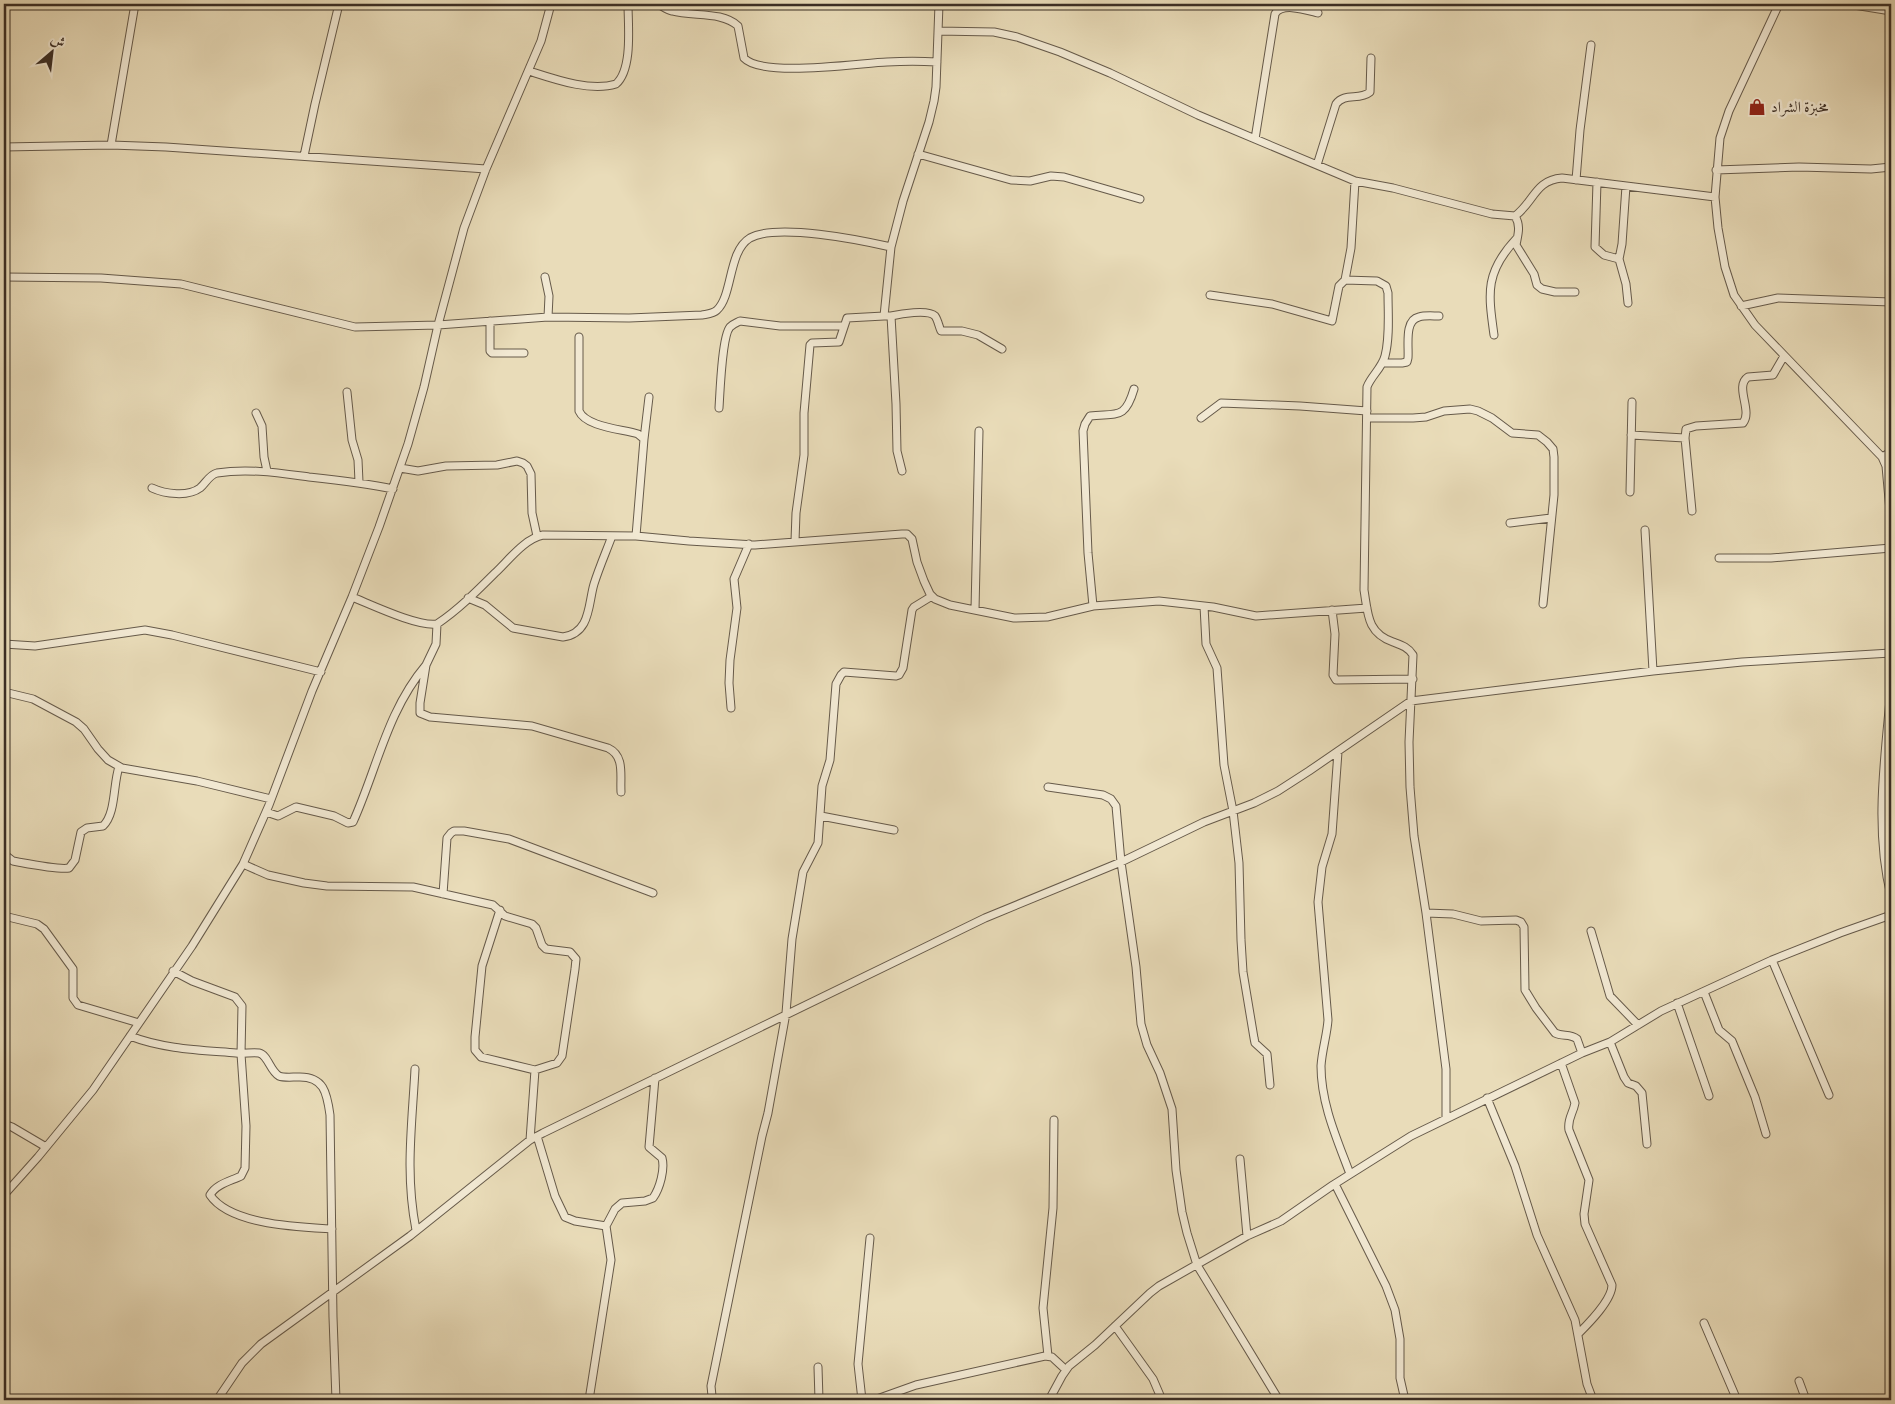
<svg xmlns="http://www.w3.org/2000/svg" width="1895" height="1404" font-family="'Sorts Mill Goudy',Amiri,serif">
  <rect width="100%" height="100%" fill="#e9dcb9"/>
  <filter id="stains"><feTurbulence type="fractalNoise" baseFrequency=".004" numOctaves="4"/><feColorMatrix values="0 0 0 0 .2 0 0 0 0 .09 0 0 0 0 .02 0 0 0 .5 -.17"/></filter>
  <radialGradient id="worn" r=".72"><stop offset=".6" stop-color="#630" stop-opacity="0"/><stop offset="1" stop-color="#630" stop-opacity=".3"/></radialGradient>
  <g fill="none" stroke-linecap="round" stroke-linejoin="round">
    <g stroke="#665a4a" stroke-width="9">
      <path id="street" d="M658,4C662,6 667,10 672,11C693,17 722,11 738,26L744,58C762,78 860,63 887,62C904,61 921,61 937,62
        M1779,4L1729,111L1720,138L1715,197L1718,228L1725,267L1734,295L1755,325L1882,457L1886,466L1891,522
        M1848,4L1891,11
        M938,31L994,32L1017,37L1060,52L1110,73L1198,115L1355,181L1393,188L1492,214L1515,216C1534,202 1535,180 1562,178L1715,197
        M529,71C554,79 590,92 616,84C633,69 628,25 628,4
        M1255,139L1275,14C1282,2 1306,10 1318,13
        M111,145L135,4
        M4,147L111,145L166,147L486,169
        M918,154L1011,180L1030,181L1051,176L1064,177L1140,199
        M304,156L315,104L339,4
        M1317,165L1336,104C1345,92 1359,101 1370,92L1371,58
        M1716,170L1799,167L1871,169L1891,167
        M1576,180L1580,130L1591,45
        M1355,181L1351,248L1345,280L1377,281L1386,286L1388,293C1388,313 1390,337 1385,356C1382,368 1371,376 1367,387L1364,590C1368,614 1367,633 1393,642C1401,645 1408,647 1413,655L1409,742L1410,787L1414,836L1426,913L1446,1069V1117
        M1597,182L1595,247L1604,255L1619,259L1626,284L1628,303
        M1515,216C1521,226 1518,234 1516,245L1534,274L1537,285L1542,289L1555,292H1575
        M1619,259L1622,244L1626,186
        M4,277L101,278L181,284L355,327L438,325L464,228L486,169L541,41L551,4
        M545,277L549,296L548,317
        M1210,295L1272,304L1332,321L1339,286L1345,280
        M1741,306L1778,298L1891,302
        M884,316H891L896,404L897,451L902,471
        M891,316C900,314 928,309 935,316C938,320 939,327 941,331H962L978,335L1002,349
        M490,321V351L492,353H524
        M1494,335C1488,292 1485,272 1517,238
        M579,337V411C586,427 622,429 638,434L644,439L636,536
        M1382,363H1402L1407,362L1408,358C1409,346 1404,320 1419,317C1425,315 1433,316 1439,316
        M347,392L352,440L358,460L359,482
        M719,408C720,393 722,336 730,327C733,324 736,323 740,321L780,326H844
        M256,413L262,426L264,457L267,471
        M1201,418L1221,403L1300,406L1367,411
        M1367,418H1413L1426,417L1444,411L1470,409L1478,411L1492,418L1512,433L1538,435L1547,442L1553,449L1554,457V495L1543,604
        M1631,435L1685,438
        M644,439L649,397
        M1882,457L1891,452
        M400,468L418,471L446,466L497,465L517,461L523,463L527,466L531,474L532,513L537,536
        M152,488C165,494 188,497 200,488C206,483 209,475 217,473C248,468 279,473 309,477C337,480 365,483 393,489
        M1630,492L1632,402
        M1692,511L1685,438L1686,429L1696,426L1743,423C1753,411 1734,386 1748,377L1773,375L1784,356
        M1510,523L1551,518
        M1645,530L1653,671
        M795,541L796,513L804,455V413L810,345L812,343L839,342L847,318L884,316L891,247
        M1719,558H1771L1891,548
        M352,597C372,605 418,627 437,624C458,610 477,591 495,573C509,560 524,539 543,535L636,536L689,541L755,545L902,534H907L912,539L917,562L924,581L930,594L935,599L950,605L1014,618L1047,617L1093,606L1159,601L1213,607L1256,616L1367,608
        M468,598L485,605L513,628L563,637C591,633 588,604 594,584C599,568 606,552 612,536
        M1093,606L1088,553L1083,431L1085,424L1090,416C1117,413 1125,420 1134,389
        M1204,606L1206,644L1217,668L1224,765L1233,811L1239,863L1241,940L1243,972L1254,1038L1255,1043L1267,1054L1270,1085
        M975,610L979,431
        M1332,610L1335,634L1333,675L1336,680L1413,679
        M437,624L436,644L426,665L420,703V713L430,717L532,726L608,748C625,756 620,775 621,792
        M4,644L35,646L145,630L172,635L321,672
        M1891,689C1885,758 1874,828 1891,896
        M4,692L33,699L76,722L84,729L98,749L108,760L122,768L197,781L271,799
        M731,708L729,683L730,660L737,608L734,579L749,544
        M1338,752L1332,834L1322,867L1318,902L1328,1020C1327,1035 1322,1050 1321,1066C1321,1104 1337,1139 1350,1174
        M1048,787L1103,795L1111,799L1116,806L1121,862L1136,967L1141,1024L1147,1045L1160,1073L1172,1109L1176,1170L1182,1212L1187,1233L1197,1265L1279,1400
        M266,812L278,816L296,807L334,816L348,823L353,822C377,769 387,711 426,665
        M821,816L894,830
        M4,854L13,861L18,862C29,864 60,870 69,868L75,860L81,832L87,828L103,826C116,814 113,784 119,767
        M243,864L268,875L304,883L327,886L413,887L493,905L505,916L532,924L536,928L542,945L546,949L570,952L576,959L575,969L562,1056L557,1063L535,1070L530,1140
        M443,894L447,838L451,833L454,831H464L509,839L653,893
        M500,910L482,966L475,1037V1050L481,1057L535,1070
        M1426,913L1453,914L1481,921L1516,920L1521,922L1524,927L1525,990L1536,1008L1555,1033C1563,1037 1570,1033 1577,1039L1582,1053
        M4,916L37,924L44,929L73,969V998L78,1005L139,1023
        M1591,931L1610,996L1638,1025
        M1772,960L1829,1095
        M173,971L192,981L235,997L242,1006L241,1054L246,1126L245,1168L241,1176C231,1181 216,1184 210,1195C230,1225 299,1227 332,1229
        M1704,992L1719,1030L1732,1041L1755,1097L1766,1134
        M1677,1003L1709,1096
        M130,1036C163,1049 200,1050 236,1053C243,1054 252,1052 259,1053C268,1055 270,1071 279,1076C284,1078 292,1077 298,1077C324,1076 327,1093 330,1115L333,1317L336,1400
        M1610,1042L1624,1077L1628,1083L1636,1086L1642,1093L1647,1144
        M1561,1063L1575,1103C1573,1114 1567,1119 1569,1130L1589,1180L1584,1214L1585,1224L1612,1285C1612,1300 1589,1323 1579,1333
        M415,1069C412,1126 405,1173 416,1230
        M1487,1098L1515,1166L1537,1235L1575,1320L1587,1384L1593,1400
        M4,1124L12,1127L46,1147
        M537,1136L555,1196L565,1217L575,1221L606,1226
        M1240,1159L1247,1236
        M1335,1184L1386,1286L1395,1310L1400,1339V1378L1405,1400
        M4,1195L38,1157L93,1090L192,946L243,864L269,805L312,691L352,597L379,527L408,444L424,387L438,325L548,317L629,318L702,315C707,314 713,314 717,310C733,295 728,251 750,238C777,223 860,240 891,247L903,201L929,122L934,101L936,87L939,4
        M1704,1323L1737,1400
        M1115,1326L1153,1379L1162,1400
        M1048,1356L1043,1308L1053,1208L1054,1120
        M818,1367L819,1400
        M1799,1381L1806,1400
        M217,1400L242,1363L261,1344L410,1236L530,1140L543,1133L985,918L1121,862L1204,822L1254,803L1278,791L1309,771L1411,701L1653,671L1742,662L1891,653
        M589,1400L611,1260L606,1226L615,1209L622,1203L645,1201L653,1198C660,1188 665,1169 662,1158L649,1147L655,1078
        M717,1400L712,1396L711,1386L762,1136L768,1113L786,1013L792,939L803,872L818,843L822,786L830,760L836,684L841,675L844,672L896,676L899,675L903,668L912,610L914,607L932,596
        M862,1400L858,1364L870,1238
        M874,1400L916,1385L1045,1356L1052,1357L1066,1370
        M1049,1400L1062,1376L1069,1366L1095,1345L1150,1293L1159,1286L1247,1236L1281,1221L1333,1185L1411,1136L1582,1053L1610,1042L1661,1011L1772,960L1840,933L1891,915"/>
    </g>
    <use href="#street" stroke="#f1e8d2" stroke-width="7"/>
  </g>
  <defs>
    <g id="shop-bare" transform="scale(1.35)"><path d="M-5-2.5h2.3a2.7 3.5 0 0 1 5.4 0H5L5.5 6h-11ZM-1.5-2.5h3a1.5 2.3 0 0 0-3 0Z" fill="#8f2418" stroke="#f1e8d2" stroke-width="2.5" paint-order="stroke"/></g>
  </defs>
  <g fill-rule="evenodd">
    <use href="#shop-bare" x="1757" y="107"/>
  </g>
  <g text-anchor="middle" stroke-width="5" stroke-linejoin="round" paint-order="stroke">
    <g font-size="15" fill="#3b2e25" stroke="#f1e8d2" text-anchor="start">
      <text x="1771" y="112">مخبزة الشراد</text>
    </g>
  </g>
  <rect width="1895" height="1404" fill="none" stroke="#e9dcb9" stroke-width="20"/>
  <rect x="5" y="5" width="1885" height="1394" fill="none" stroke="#3b2e25" stroke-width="2.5"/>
  <rect x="10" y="10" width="1875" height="1384" fill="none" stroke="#3b2e25"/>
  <g transform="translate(52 52) rotate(28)" stroke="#f1e8d2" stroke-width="4" paint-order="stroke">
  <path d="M0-4L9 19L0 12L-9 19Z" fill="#3b2e25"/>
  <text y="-8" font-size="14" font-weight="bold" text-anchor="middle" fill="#3b2e25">ش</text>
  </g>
  <rect width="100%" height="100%" filter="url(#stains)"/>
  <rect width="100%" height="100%" fill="url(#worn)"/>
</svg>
